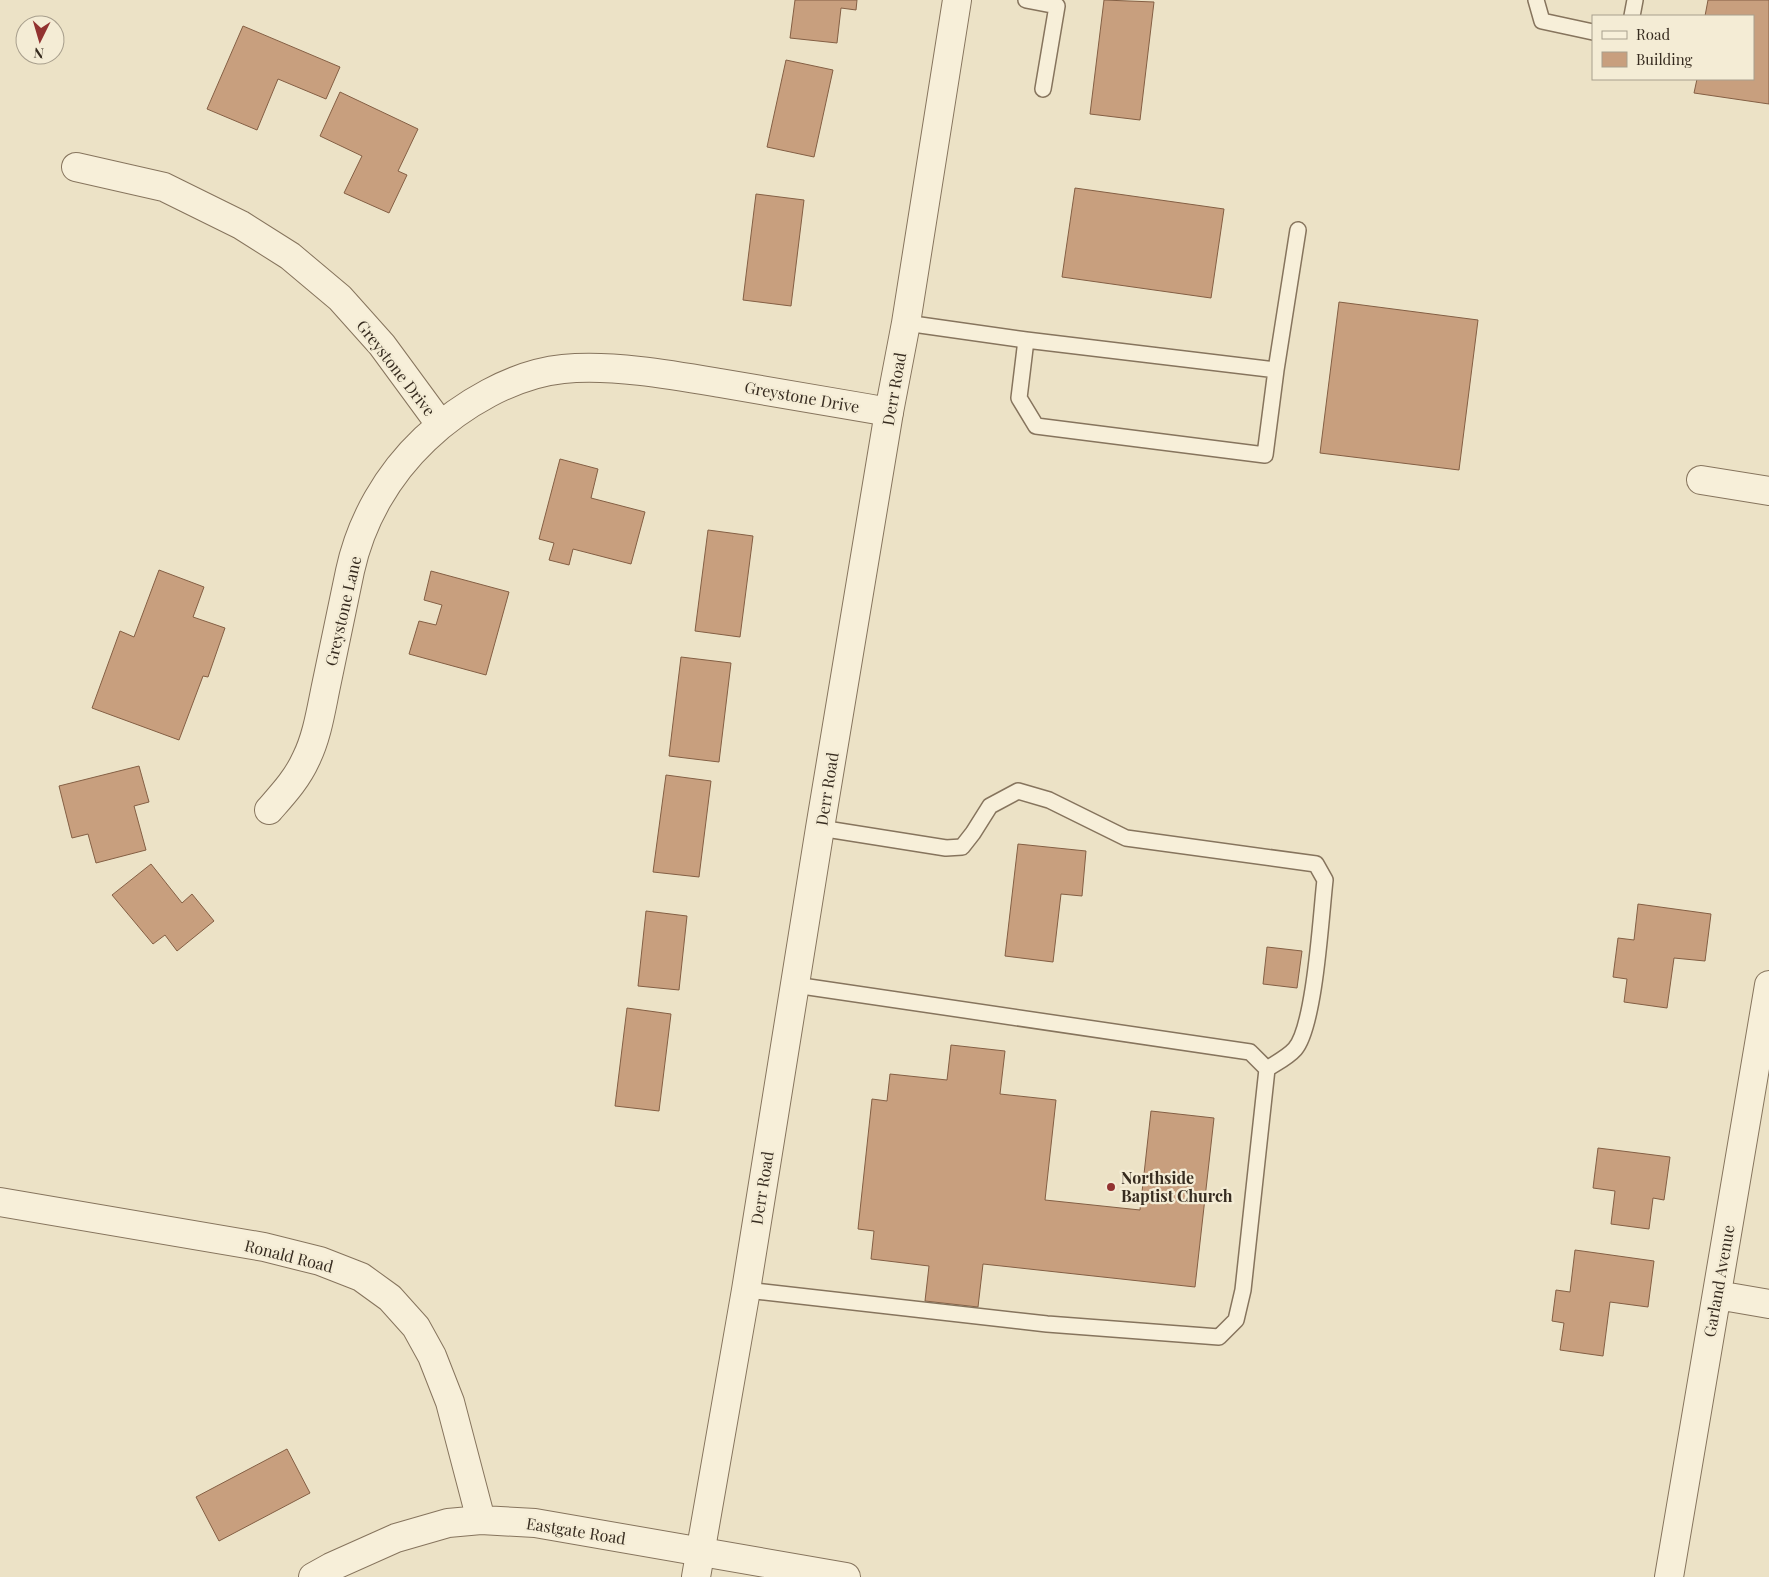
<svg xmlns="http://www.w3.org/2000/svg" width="1769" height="1577" font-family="'Playfair Display',serif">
  <rect width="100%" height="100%" fill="#ece2c6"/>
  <path fill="#c89f7e" stroke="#845f44" d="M795,0H857L856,10L841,8L837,43L790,38Z
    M1104,0L1154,2L1140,120L1090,114Z
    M1708,0H1769V104L1694,93L1697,79H1753V16H1705Z
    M243,26L340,67L326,99L278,79L257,130L207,109Z
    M786,60L833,70L814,157L767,147Z
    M340,92L418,129L398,171L407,175L389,213L344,193L362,156L320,136Z
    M1075,188L1224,209L1211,298L1062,277Z
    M756,194L804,200L791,306L743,300Z
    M1339,302L1478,320L1459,470L1320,453Z
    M560,459L598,469L591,498L645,512L631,564L573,549L569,565L549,560L554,543L539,539Z
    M708,530L753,536L740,637L695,631Z
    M159,570L204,587L193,617L225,628L208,677L203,676L179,740L92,708L120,631L134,637Z
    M431,571L509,592L486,675L409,654L419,621L436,625L442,605L424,600Z
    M681,657L731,663L719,762L669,756Z
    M139,766L149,802L134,806L146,850L96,863L88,834L72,838L59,786Z
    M666,775L711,781L699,877L653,872Z
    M1018,844L1086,851L1082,896L1061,894L1053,962L1005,956Z
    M151,864L182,903L192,894L214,921L177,951L165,935L153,944L112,895Z
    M1638,904L1711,914L1705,961L1674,958L1667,1008L1624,1002L1627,979L1613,977L1618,938L1634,940Z
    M646,911L687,916L679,990L638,986Z
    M1267,947L1302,951L1297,988L1263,984Z
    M627,1008L671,1014L659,1111L615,1106Z
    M951,1045L1005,1051L1000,1094L1056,1100L1045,1200L1140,1210L1151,1111L1214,1118L1195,1287L983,1264L978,1307L925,1301L929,1266L871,1259L874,1231L858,1229L872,1099L887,1101L890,1074L947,1080Z
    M1598,1148L1670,1157L1664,1200L1653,1198L1649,1229L1611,1224L1615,1191L1593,1188Z
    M1575,1250L1654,1261L1648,1307L1610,1302L1603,1356L1560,1350L1564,1323L1552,1321L1556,1290L1570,1292Z
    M287,1449L310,1493L219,1541L196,1497Z"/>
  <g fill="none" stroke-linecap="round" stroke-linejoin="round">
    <g stroke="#86745d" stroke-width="18">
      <path id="service" d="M1026,0L1057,6L1043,89
        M1536,0L1542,21L1593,32
        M1632,16L1635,0
        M906,323L1026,340L1276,370L1298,230
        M1026,340L1019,398L1036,426L1265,455L1276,370
        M795,985L1250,1052L1267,1069
        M746,1290L1047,1324L1219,1337L1236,1320L1243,1290L1267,1069C1276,1063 1288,1057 1295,1049C1315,1026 1321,914 1325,880L1316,864L1126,838L1049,800L1018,791L990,806L973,833L962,847L946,848L820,828"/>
    </g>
    <g stroke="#86745d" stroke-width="30">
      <path id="minor" d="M76,167L164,187L241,225L290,256L340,298L382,345L440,424
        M1701,480L1769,491
        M269,810C283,794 297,779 306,759C317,737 321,710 326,686C334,647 342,609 350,571C361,520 388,474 425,439C461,405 513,374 563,369C611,364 673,375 720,383C777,393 833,402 889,412
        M0,1202L264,1247L320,1261L361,1277L390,1298L416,1327L432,1356L450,1402L481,1520
        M1717,1295L1769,1304
        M313,1577L331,1567L396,1538L448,1523L481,1520L535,1523L846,1577
        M1669,1577L1769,985"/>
    </g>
    <g stroke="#86745d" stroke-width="30">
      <path id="tertiary" d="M696,1577L746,1290L820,828L889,412L906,323L957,0"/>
    </g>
    <use href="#service" stroke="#f7efd9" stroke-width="15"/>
    <use href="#minor" stroke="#f7efd9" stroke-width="28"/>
    <use href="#tertiary" stroke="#f7efd9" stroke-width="28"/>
  </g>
  <circle fill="#923230" stroke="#f4ecd5" stroke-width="2" cx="1111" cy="1187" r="5"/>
  <g text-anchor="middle" stroke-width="4.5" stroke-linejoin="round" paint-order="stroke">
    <g font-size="16" fill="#372c20" stroke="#f4ecd5">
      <text transform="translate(396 368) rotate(52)" y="6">Greystone Drive</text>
      <text transform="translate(894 389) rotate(-80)" y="6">Derr Road</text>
      <text transform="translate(802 397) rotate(10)" y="6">Greystone Drive</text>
      <text transform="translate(343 611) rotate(-77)" y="6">Greystone Lane</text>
      <text transform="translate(827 789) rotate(-81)" y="6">Derr Road</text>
      <text transform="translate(762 1188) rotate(-81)" y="6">Derr Road</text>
      <text transform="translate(289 1256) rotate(14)" y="6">Ronald Road</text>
      <text transform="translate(1719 1281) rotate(-80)" y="6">Garland Avenue</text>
      <text transform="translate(576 1531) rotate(9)" y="6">Eastgate Road</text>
    </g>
    <g font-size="16" font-weight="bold" fill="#372c20" stroke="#f4ecd5" text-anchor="start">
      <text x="1121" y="1184">Northside<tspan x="1121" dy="18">Baptist Church</tspan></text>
    </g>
  </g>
  <rect x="1592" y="15" width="162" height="65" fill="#f4ecd5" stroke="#a89f8d"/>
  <rect x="1602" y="31" width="25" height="8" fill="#f7efd9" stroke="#a89f8d"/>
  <text x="1636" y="40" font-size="15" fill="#372c20">Road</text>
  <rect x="1602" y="52" width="25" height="15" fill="#c89f7e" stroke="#a89f8d"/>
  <text x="1636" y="65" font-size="15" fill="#372c20">Building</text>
  <g transform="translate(40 40) rotate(185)"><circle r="24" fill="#f4ecd5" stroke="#a89f8d"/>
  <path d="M0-4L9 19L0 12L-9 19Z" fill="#923230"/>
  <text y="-8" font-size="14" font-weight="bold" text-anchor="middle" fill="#372c20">N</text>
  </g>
</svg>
